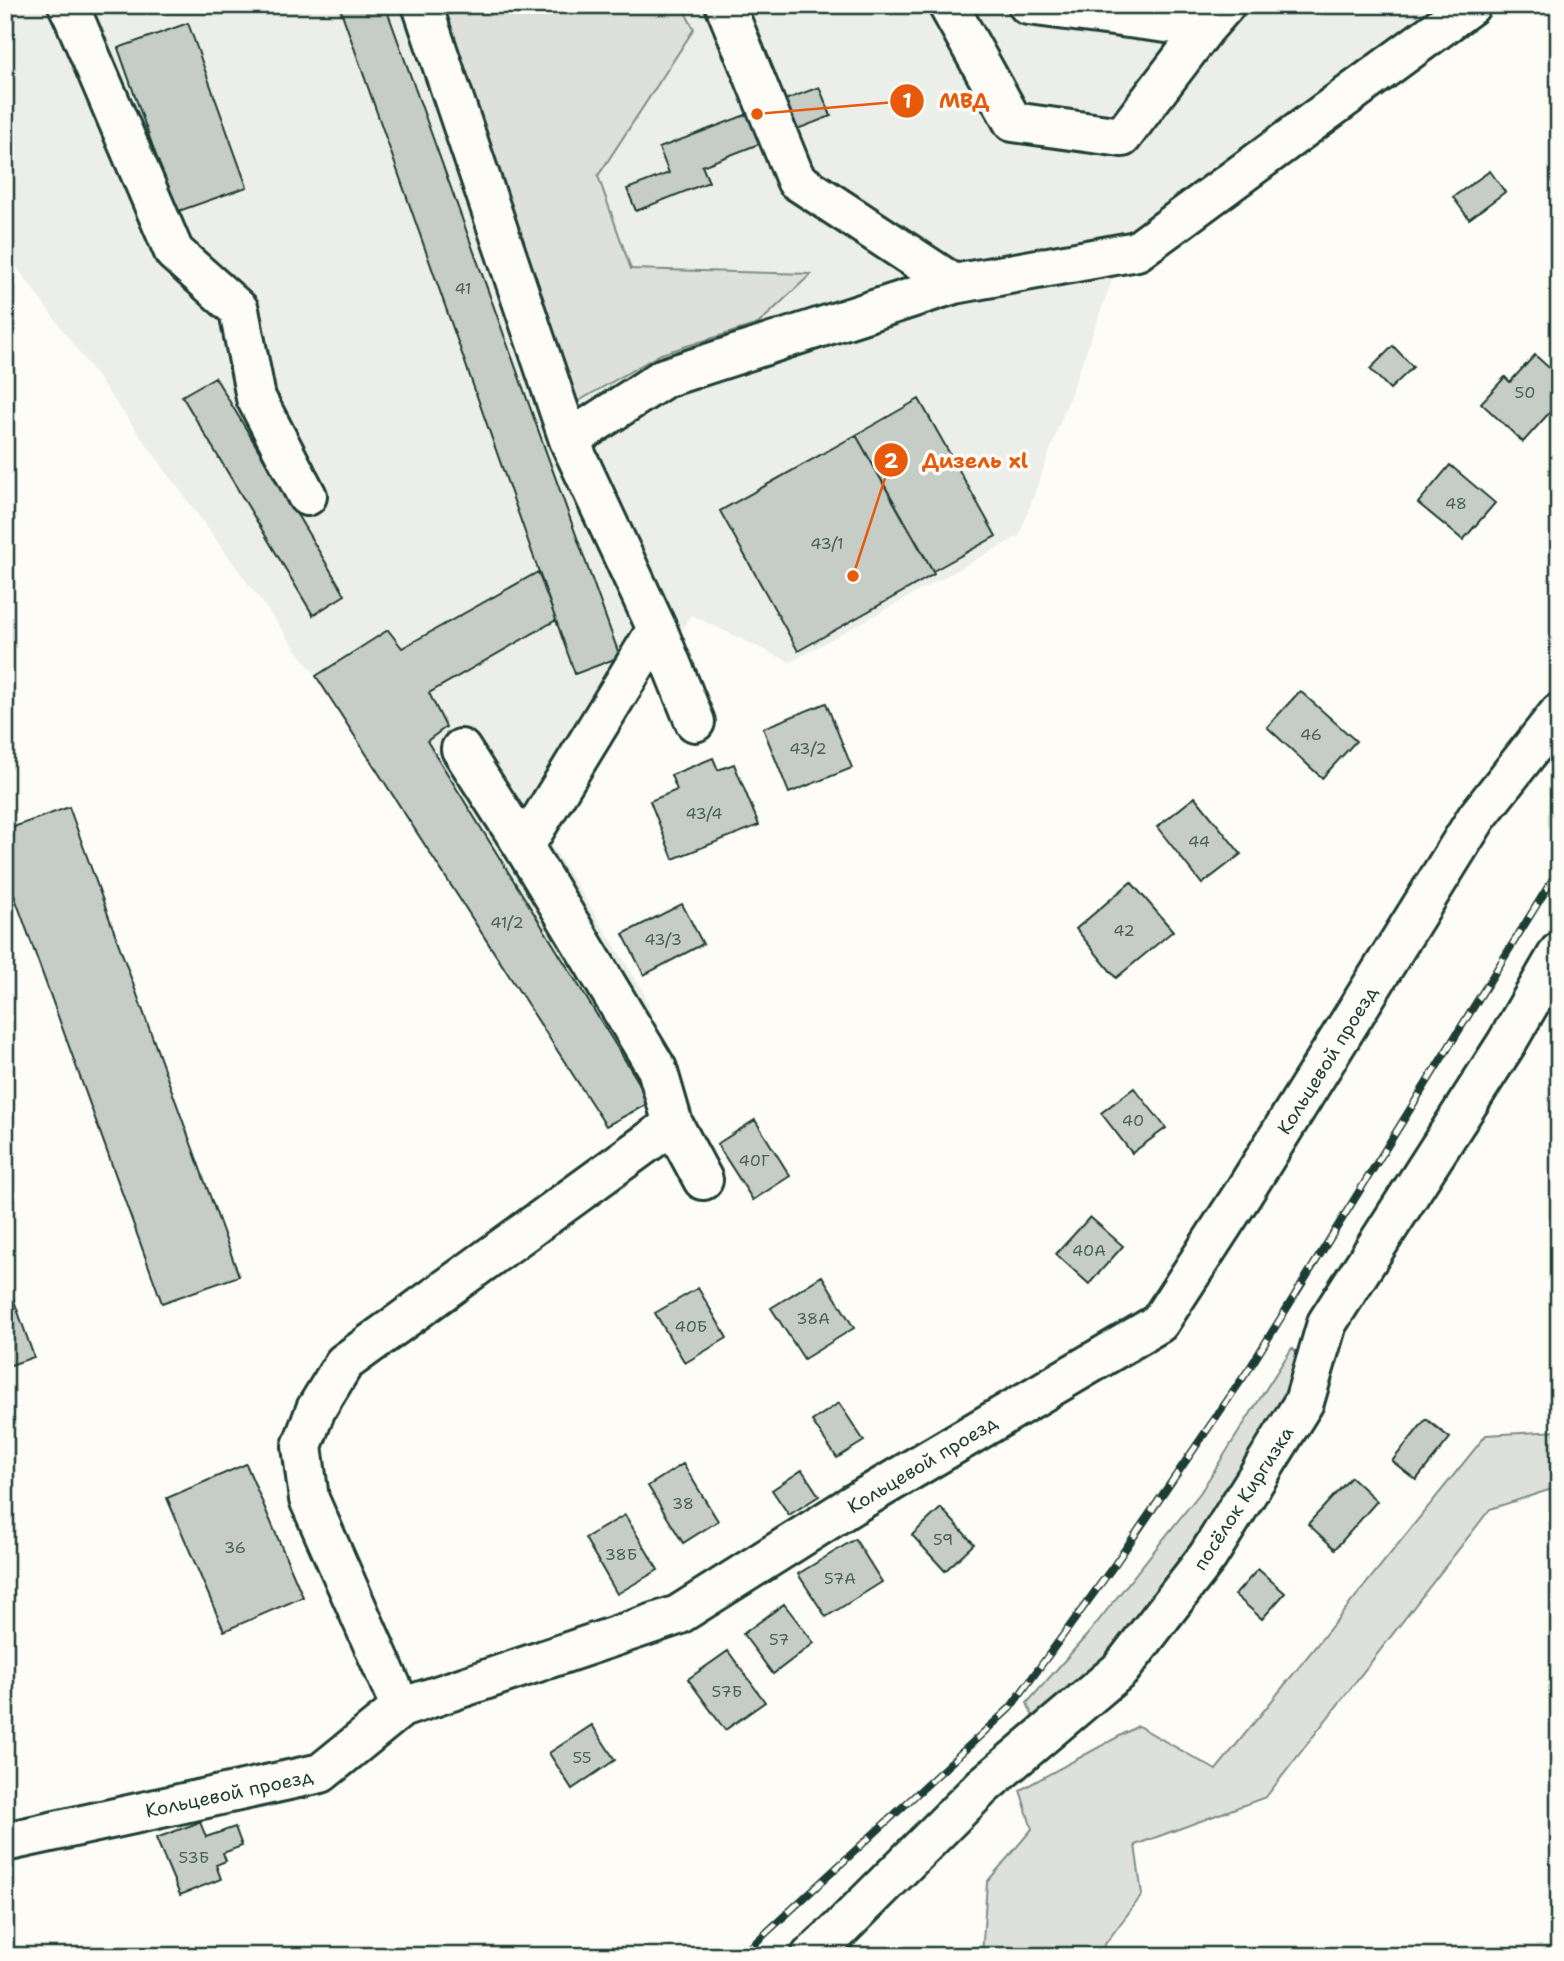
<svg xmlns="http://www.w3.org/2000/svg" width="1564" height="1961" font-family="'Shantell Sans',sans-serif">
  <rect width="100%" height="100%" fill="#fdfcf7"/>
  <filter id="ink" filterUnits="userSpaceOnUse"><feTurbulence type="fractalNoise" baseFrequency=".0143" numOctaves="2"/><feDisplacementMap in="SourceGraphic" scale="14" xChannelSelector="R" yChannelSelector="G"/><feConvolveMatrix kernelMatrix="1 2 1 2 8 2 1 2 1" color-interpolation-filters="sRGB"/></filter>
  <g filter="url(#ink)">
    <path fill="#eceee9" d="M5,5H1484L1112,280L1019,536L790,662L691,615L549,841L643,991L677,1083L651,1102L606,1126L316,676L5,251Z"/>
    <path fill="#dde0db" stroke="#7e8e88" stroke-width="2" d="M433,5H681L694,29L598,176L631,269L811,274L758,324L661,354L575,403Z
      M1292,1348L1305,1360L1296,1399L1113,1663L1036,1724L1027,1703L1087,1635L1200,1493Z
      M1559,1431V1457L1555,1488L1490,1509L1266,1797L1135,1845L1142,1895L1096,1956H982L987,1882L1032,1829L1020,1790L1138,1726L1216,1770L1486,1435Z"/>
    <path fill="#c6cdc7" stroke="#1f3d34" stroke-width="2" d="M339,5H385L620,657L575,674Z
      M188,23L247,187L176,212L118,48Z
      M819,87L831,116L702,166L709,182L636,211L627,189L669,173L659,148Z
      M1490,171L1505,192L1469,219L1453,197Z
      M1393,346L1413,367L1390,389L1370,369Z
      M1535,355L1559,377V402L1523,442L1481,403L1505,377L1510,382Z
      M215,377L345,595L313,615L182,396Z
      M919,399L996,536L933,571L856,435Z
      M856,435L934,574L798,651L720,511Z
      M1450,465L1495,503L1463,540L1418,503Z
      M538,572L556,620L429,693L446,727L427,741L651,1102L606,1126L316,676L388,630L402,648Z
      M1300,691L1356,741L1322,778L1267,727Z
      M826,703L852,768L789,793L763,728Z
      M713,758L718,770L734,764L759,825L673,859L650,801L677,790L671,775Z
      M1195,797L1241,854L1202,884L1157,827Z
      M69,807L239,1276L162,1303L5,870V830Z
      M1131,882L1173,931L1116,978L1076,929Z
      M682,904L703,944L644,975L623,934Z
      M1134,1088L1166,1128L1132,1153L1101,1113Z
      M755,1120L790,1176L753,1200L717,1144Z
      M1090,1217L1123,1246L1089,1284L1056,1254Z
      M5,1275L34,1357L5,1367Z
      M822,1276L854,1328L804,1359L771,1308Z
      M698,1288L727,1338L685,1363L655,1313Z
      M839,1403L864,1441L837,1458L812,1421Z
      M1426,1419L1450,1438L1416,1480L1392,1461Z
      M246,1464L303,1597L224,1631L167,1498Z
      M683,1464L718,1521L683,1543L648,1486Z
      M802,1470L819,1496L789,1515L772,1490Z
      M1351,1477L1377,1501L1335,1549L1308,1524Z
      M941,1508L974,1544L945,1571L912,1535Z
      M625,1515L658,1570L617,1594L585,1538Z
      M855,1539L882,1582L826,1617L798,1574Z
      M1258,1569L1285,1593L1262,1619L1235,1595Z
      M784,1604L814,1643L773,1674L743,1634Z
      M728,1651L765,1702L725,1730L688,1679Z
      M592,1725L615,1760L572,1789L549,1753Z
      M200,1822L206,1837L235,1827L242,1846L223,1853L226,1861L216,1865L221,1879L180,1895L156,1838Z"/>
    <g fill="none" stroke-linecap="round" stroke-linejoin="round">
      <g stroke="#1f3d34" stroke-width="44">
        <path id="minor" d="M68,5L75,20L174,252L239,310L256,398L307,496
          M422,5L569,440L657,629L695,722
          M725,5L796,180L954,284
          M948,5L1013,122L1122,137L1205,28
          M1028,5L1205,28L1225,5
          M569,440L664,378L954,284L1137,251L1471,5
          M461,749L524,847L657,1069L673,1124L703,1180
          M524,847L657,629
          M401,1708L309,1499L302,1446L316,1409L344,1363L673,1124
          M5,1842L321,1773L401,1708L678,1615L852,1505L1159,1323L1244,1192L1477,817L1559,713
          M811,1956L835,1934L983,1786L1120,1670L1208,1556L1304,1402L1327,1323L1506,1044L1559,952"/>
      </g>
      <use href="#minor" stroke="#fdfcf7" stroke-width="38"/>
      <g stroke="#1f3d34" stroke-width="8">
        <path id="rail" d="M741,1956L1010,1708L1115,1564L1251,1366L1559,869"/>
      </g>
      <use href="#rail" stroke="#fdfcf7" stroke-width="5" stroke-dasharray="16" stroke-linecap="butt"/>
    </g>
  </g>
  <g text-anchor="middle" stroke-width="7" stroke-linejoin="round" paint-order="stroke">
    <g font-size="16" fill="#496159">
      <text x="463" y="294">41</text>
      <text x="1525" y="398">50</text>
      <text x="1456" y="509">48</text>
      <text x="827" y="549">43/1</text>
      <text x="1311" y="740">46</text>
      <text x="808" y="754">43/2</text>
      <text x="704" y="819">43/4</text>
      <text x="1199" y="847">44</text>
      <text x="507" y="928">41/2</text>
      <text x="1124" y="936">42</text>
      <text x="663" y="945">43/3</text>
      <text x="1133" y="1126">40</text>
      <text x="754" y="1166">40Г</text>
      <text x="1089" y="1256">40А</text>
      <text x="813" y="1324">38А</text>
      <text x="691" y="1332">40Б</text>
      <text x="683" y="1509">38</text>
      <text x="943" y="1545">59</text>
      <text x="235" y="1553">36</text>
      <text x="621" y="1560">38Б</text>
      <text x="840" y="1584">57А</text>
      <text x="779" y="1645">57</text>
      <text x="727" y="1697">57Б</text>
      <text x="582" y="1763">55</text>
      <text x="194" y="1863">53Б</text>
    </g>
    <g font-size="19" fill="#1f3d34" stroke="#fdfcf7">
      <text transform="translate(1327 1060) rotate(-58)" y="7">Кольцевой проезд</text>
      <text transform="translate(922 1464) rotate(-31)" y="7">Кольцевой проезд</text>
      <text transform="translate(1243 1498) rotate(-57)" y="7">посёлок Киргизка</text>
      <text transform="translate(229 1793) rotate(-12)" y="7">Кольцевой проезд</text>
    </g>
  </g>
  <path fill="none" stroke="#e8590c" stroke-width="2.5" d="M757 114L907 101M853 576L891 460"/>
  <g fill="#e8590c" stroke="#fdfcf7" stroke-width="2.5">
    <circle cx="757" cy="114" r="7"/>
    <circle cx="853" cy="576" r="7"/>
    <circle cx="907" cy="101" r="18"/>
    <circle cx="891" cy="460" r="18"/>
  </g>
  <g font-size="21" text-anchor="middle" font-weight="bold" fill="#fff">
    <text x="907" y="108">1</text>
    <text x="891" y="468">2</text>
  </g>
  <g font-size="21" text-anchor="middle" font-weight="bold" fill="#e8590c" stroke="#fdfcf7" stroke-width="7" stroke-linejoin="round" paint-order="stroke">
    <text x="964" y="108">МВД</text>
    <text x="975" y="468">Дизель xl</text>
  </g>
  <rect width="1564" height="1961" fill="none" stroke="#fdfcf7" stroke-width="28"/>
  <rect x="14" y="14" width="1536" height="1933" fill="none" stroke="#1f3d34" stroke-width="2.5" filter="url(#ink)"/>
</svg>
